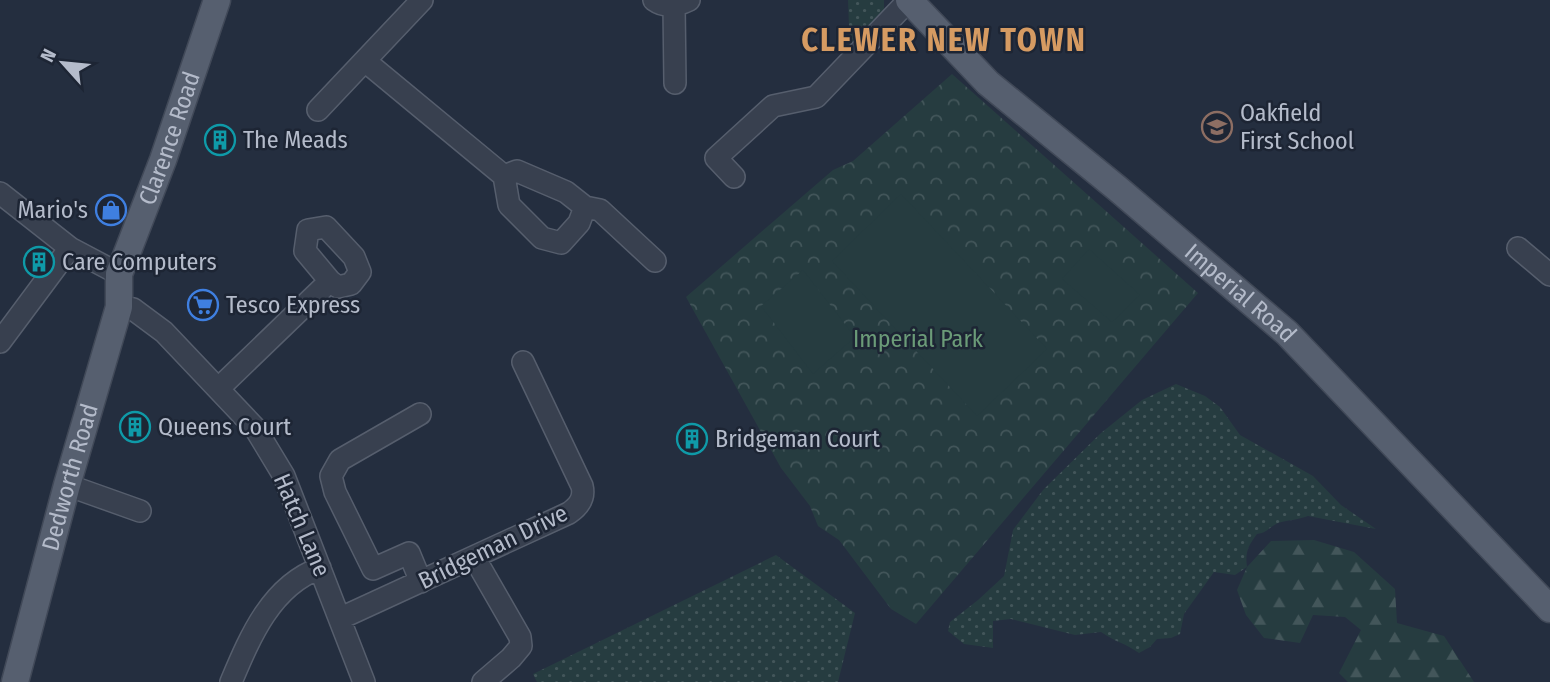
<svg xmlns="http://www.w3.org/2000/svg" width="1550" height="682" font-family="'Fira Sans Condensed',sans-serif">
  <defs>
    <pattern id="grass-dots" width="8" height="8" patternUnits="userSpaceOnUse" patternTransform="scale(1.75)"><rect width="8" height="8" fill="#263c40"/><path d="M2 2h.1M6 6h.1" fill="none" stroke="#43565a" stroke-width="1.8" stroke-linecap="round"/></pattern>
    <pattern id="forest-firs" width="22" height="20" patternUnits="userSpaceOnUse" patternTransform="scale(1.75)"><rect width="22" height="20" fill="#263c40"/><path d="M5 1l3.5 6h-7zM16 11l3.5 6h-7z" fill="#43565a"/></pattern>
    <pattern id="park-crowns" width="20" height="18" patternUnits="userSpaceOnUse" patternTransform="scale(1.75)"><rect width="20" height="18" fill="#263c40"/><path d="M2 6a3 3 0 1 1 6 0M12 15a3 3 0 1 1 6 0" fill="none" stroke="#43565a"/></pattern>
  </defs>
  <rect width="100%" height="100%" fill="#242e3f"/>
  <path fill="url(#grass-dots)" d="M848,0H884V17L850,52Z
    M1176,384L1205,396L1220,407L1240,435L1313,476L1341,505L1376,529L1308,516C1298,520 1287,520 1278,523C1269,527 1267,533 1257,534C1248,546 1245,552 1247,567L1235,575L1214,572L1184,614L1180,634L1171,638L1157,639L1150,647L1139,653C1125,643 1115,642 1101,632L1075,635L1011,619L993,621V648L964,644L948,631L950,622L978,600L1004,576L1013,530L1043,490L1101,433L1142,400Z
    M776,555L855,613L838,682H537L533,674Z"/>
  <path fill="url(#forest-firs)" d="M1314,540L1354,552L1395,589L1397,623L1444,636L1474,682H1348L1339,673L1361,630L1345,617L1313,615L1300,643L1264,638L1246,615L1237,590L1247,567L1271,541Z"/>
  <path fill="url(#park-crowns)" d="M952,74L1198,293L916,624L891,609L839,540L818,526L810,506L781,468L686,297L833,170L853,161Z"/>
  <path fill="#263c40" d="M901,194L1047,349L977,416L832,261Z
    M1089,249L1140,295L1112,322L1062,279Z
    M803,270L855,337L813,374L761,306Z"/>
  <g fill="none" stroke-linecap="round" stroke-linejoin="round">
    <g stroke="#565e6d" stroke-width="24">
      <path id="minor" d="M654,0C665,8 677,6 689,0
        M674,5L675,83
        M365,61L504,176L517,171L566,192L585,207L579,223L561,243L542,238L509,205L504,176
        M318,110L422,0
        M734,177L716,158L773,106L816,97L909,0
        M0,193L70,248L119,274
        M585,207L600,210L655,261
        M1518,248L1550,275
        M119,307L133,309L164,332L255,428L284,476L364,682
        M0,342L70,248
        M219,388L330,281L305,251L308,230L326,227L354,257L360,272L351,284L338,287L330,281
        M420,414L340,460L331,476L335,492L373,569L409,553L421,582
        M67,485L140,511
        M474,557L520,637L521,646L511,658L483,682
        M341,618L569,513C579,506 585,498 582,486L523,362
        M231,682C250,637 271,586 320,568"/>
    </g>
    <g stroke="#414958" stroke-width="29">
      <g id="major">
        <path id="s1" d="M909,0L988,83L1118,189L1287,333L1550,609"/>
        <path id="s2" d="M15,682L67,485L119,307V274L163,160L217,0"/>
      </g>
    </g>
    <use href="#minor" stroke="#38404f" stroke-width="21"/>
    <use href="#major" stroke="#565f6f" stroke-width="26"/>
  </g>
  <defs>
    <g id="school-ring" transform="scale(1.575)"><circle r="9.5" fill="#1d2534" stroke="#8d6e63" stroke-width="1.5"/><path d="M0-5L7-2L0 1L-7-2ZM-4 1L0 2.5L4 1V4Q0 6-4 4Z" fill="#8d6e63"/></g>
    <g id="building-ring" transform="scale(1.575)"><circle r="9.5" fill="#1d2534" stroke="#0f9aa8" stroke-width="1.5"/><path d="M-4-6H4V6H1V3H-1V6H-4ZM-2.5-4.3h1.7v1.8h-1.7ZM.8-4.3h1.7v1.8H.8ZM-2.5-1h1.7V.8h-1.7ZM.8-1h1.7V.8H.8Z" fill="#0f9aa8"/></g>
    <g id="shop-ring" transform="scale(1.575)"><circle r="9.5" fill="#1d2534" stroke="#3f7fe0" stroke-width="1.5"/><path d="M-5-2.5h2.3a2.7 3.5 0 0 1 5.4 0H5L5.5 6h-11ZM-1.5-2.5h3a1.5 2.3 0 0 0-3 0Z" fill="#3f7fe0"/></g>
    <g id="supermarket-ring" transform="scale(1.575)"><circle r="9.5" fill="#1d2534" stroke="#3f7fe0" stroke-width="1.5"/><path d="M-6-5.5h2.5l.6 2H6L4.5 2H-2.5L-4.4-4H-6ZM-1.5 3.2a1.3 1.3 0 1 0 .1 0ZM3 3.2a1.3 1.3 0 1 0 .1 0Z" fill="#3f7fe0"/></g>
  </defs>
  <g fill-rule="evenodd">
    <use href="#school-ring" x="1217" y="127"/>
    <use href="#building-ring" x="220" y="140"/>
    <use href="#shop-ring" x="111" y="210"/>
    <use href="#building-ring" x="39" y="262"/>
    <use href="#supermarket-ring" x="203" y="305"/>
    <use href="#building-ring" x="135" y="427"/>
    <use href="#building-ring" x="692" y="439"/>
  </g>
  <g text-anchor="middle" stroke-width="5" stroke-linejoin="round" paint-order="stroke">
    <g font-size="24" fill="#b4bbca" stroke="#1d2534" text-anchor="start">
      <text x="1240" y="121">Oakfield<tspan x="1240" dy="28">First School</tspan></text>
      <text x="243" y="148">The Meads</text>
      <text x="88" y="218" text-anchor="end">Mario's</text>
      <text x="62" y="270">Care Computers</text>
      <text x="226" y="313">Tesco Express</text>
      <text x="158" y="435">Queens Court</text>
      <text x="715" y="447">Bridgeman Court</text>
    </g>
    <g font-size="24" fill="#b4bbca" stroke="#1d2534">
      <text dy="8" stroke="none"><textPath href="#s2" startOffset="567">Clarence Road</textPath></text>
      <text dy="8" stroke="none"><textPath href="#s1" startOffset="443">Imperial Road</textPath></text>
      <text dy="8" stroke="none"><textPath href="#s2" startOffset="212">Dedworth Road</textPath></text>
      <text transform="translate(302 525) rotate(67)" y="8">Hatch Lane</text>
      <text transform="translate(493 547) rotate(-26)" y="8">Bridgeman Drive</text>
    </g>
    <g font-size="24" fill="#6b9b78" stroke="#1d2534">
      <text x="918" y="347">Imperial Park</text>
    </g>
    <g font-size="32" font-weight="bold" letter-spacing="2" fill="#d69b62" stroke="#1d2534">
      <text x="944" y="51">CLEWER NEW TOWN</text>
    </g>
  </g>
  <g transform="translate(63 63) rotate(297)" stroke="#1d2534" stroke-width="5" paint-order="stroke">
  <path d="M0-5L12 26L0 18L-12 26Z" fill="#b4bbca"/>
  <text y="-10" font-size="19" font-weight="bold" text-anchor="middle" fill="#b4bbca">N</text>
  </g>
</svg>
